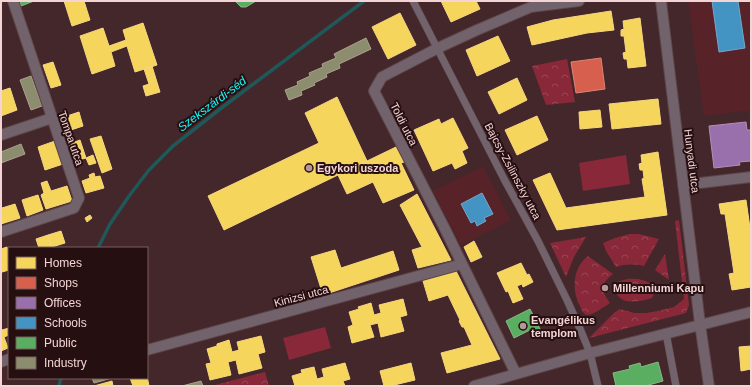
<svg xmlns="http://www.w3.org/2000/svg" width="752" height="387" font-family="Helvetica,sans-serif">
  <defs>
    <pattern id="park-crowns" width="20" height="18" patternUnits="userSpaceOnUse"><rect width="20" height="18" fill="#892839"/><path d="M2 6a3 3 0 1 1 6 0M12 15a3 3 0 1 1 6 0" fill="none" stroke="#9a4655"/></pattern>
  </defs>
  <rect width="100%" height="100%" fill="#43272a"/>
  <path fill="#582229" d="M688,1H751V110L704,116Z
    M483,166L511,220L461,245L433,191Z"/>
  <path fill="url(#park-crowns)" d="M567,59L575,102L546,105L532,66Z
    M679,220L689,305L686,313L589,338L615,312L620,309L634,313H646L658,311L674,307L684,299L675,221Z
    M629,234H639L659,239L644,266C634,264 626,264 616,267L606,251L603,243L615,238Z
    M586,237L574,257L566,277L550,243Z
    M665,254L669,280L655,270Z
    M588,256L613,274C600,284 601,290 610,303C605,306 593,315 588,315C584,315 581,310 580,306C571,290 573,267 588,256Z
    M628,279C639,278 662,282 652,298C644,301 632,303 623,300C618,297 612,290 616,284C619,280 624,280 628,279Z
    M265,372L269,386H215V385Z"/>
  <path fill="#892839" d="M626,155L630,184L583,191L579,163Z
    M325,327L331,348L289,360L283,338Z"/>
  <path fill="#f6d55c" stroke="#f6d580" d="M64,1H84L90,20L72,26Z
    M441,1H476L480,9L451,22Z
    M611,11L614,30L587,33L532,45L527,27L553,20Z
    M400,13L416,45L388,59L372,27Z
    M640,18L646,66L628,68L627,59H624L623,53L626,52L624,36H621V30L624,29L623,21Z
    M143,23L157,65L135,72L127,46L111,52L115,66L92,74L80,36L103,28L109,46L126,40L123,30Z
    M498,36L510,61L477,76L466,50Z
    M53,62L61,85L51,88L43,65Z
    M152,66L160,92L146,96L143,86L149,84L144,69Z
    M517,78L527,100L499,114L488,92Z
    M10,88L17,110L1,116V91Z
    M337,97L367,161L224,230L208,196L319,143L305,113Z
    M658,99L661,124L612,129L609,104Z
    M600,110L602,127L580,129L579,112Z
    M79,112L83,126L65,132L61,118Z
    M537,116L548,140L517,155L505,130Z
    M453,118L468,148L462,151L467,163L455,169L452,163L433,171L414,130L439,119L441,124Z
    M101,136L112,169L102,173L90,139Z
    M80,140L86,158L75,161L69,144Z
    M55,141L63,164L45,170L38,147Z
    M396,147L404,162L401,163L414,190L383,203L373,182L347,194L338,175Z
    M658,152L667,215L557,230L533,180L550,173L566,208L645,197L642,179L644,178L643,170H640L639,164L642,163L641,155Z
    M93,155L96,163L89,165L86,158Z
    M94,173L95,177L100,176L104,188L86,193L82,181L90,178L89,175Z
    M47,181L51,191L67,186L72,201L46,209L41,195L44,193L41,183Z
    M417,194L451,260L418,268L412,250L422,247L400,205Z
    M38,195L43,210L27,216L22,200Z
    M746,200L751,235V287L732,290L729,274L734,273L725,214H721L719,204Z
    M15,204L20,218L1,224V205L2,208Z
    M90,215L92,218L87,222L85,218Z
    M61,231L65,243L52,247L48,235Z
    M48,235L52,247L39,248L36,239Z
    M474,241L482,257L471,262L464,247Z
    M7,247L9,252V270L2,272L1,269V249Z
    M335,250L341,268L393,251L399,270L323,295L311,257Z
    M521,263L527,275L529,274L533,282L523,287L522,284L517,286L523,299L513,303L508,291L506,292L497,273Z
    M456,271L500,359L447,373L441,353L472,345L464,327H462L459,321L460,320L448,295L429,301L423,281Z
    M403,299L407,315L400,317L404,331L381,337L378,323L370,325L374,337L352,343L348,327L353,325L349,312L359,309L358,307L371,303L374,315L381,313L379,305Z
    M1,328L2,330L9,328V335L4,337L8,348L1,351Z
    M261,336L265,352L258,354L262,368L239,374L236,360L228,362L231,375L210,380L206,364L211,363L207,349L217,346V344L229,340L232,352L239,350L237,342Z
    M751,346V369L741,371L739,347Z
    M345,363L350,379L343,381L345,386H295L292,376L302,373L301,370L314,367L317,379L324,377L322,369Z
    M411,363L415,380L390,386H384L380,371Z
    M147,376L149,386H133L130,378H147Z
    M112,381L113,386H94Z"/>
  <path fill="#d6604d" stroke="#df8376" d="M601,58L605,89L576,93L571,62Z"/>
  <path fill="#9970ab" stroke="#b58eb8" d="M746,122L747,130H751V161L739,162L740,165L714,168L709,126Z"/>
  <path fill="#4393c3" stroke="#78a6c8" d="M712,1H738L745,48L719,52Z
    M482,193L493,214L484,218L486,221L477,226L475,221L471,223L461,204Z"/>
  <path fill="#5aae61" stroke="#88b984" d="M20,1H34L21,6Z
    M235,1H256L246,7H241Z
    M530,309L541,331L532,335L530,330L514,338L506,321Z
    M658,362L663,381L645,386H616L613,373L630,369L629,366L640,363L641,367Z"/>
  <path fill="#8c8c6e" stroke="#aca28d" d="M366,38L371,49L339,64L340,68L326,74L327,77L314,83L315,85L301,91L302,95L289,100L285,90L298,85L297,82L310,76L309,73L323,67L322,64L336,58L334,54Z
    M31,76L42,106L31,110L20,80Z
    M21,144L25,154L1,163V152Z
    M92,378H112L94,383Z
    M201,381L203,386H182Z"/>
  <g fill="none" stroke-linecap="round" stroke-linejoin="round">
    <path stroke="#205758" stroke-width="3.5" d="M98,248L110,224L129,196L149,170L173,146L224,106L364,1
      M59,386L61,378"/>
    <g stroke="#5d4547" stroke-width="8">
      <path id="pedestrian" d="M413,1L504,179L538,241L567,300L581,331L590,353L598,386
        M666,333L676,386"/>
    </g>
    <g stroke="#5d4547" stroke-width="12">
      <path id="minor" d="M661,1L700,324L709,386
        M1,135L52,118
        M683,185L751,177
        M1,232L74,208L79,198L13,1
        M147,350L462,264
        M1,362L9,359
        M516,374L445,229L374,91L382,77L438,48L477,30L531,7L579,1
        M474,386L590,353L751,312"/>
    </g>
    <use href="#pedestrian" stroke="#71626c" stroke-width="7"/>
    <use href="#minor" stroke="#71626c" stroke-width="10"/>
  </g>
  <g fill="#b79799" stroke="#260f11" stroke-width="1.5">
    <circle cx="309" cy="168" r="4"/>
    <circle cx="605" cy="288" r="4"/>
    <circle cx="523" cy="326" r="4"/>
  </g>
  <g text-anchor="middle" stroke-width="4" stroke-linejoin="round" paint-order="stroke">
    <g font-size="11" fill="#f5d4d5" stroke="#260f11">
      <text transform="translate(404 124) rotate(63)" y="4">Toldi utca</text>
      <text transform="translate(71 138) rotate(71)" y="4">Tompa utca</text>
      <text transform="translate(692 161) rotate(83)" y="4">Hunyadi utca</text>
      <text transform="translate(513 171) rotate(62)" y="4">Bajcsy-Zsilinszky utca</text>
      <text transform="translate(301 296) rotate(-15)" y="4">Kinizsi utca</text>
    </g>
    <g font-size="11" font-weight="bold" fill="#f5d4d5" stroke="#260f11" text-anchor="start">
      <text x="317" y="172">Egykori uszoda</text>
      <text x="613" y="292">Millenniumi Kapu</text>
      <text x="531" y="324">Evangélikus<tspan x="531" dy="13">templom</tspan></text>
    </g>
    <g font-size="12" font-style="italic" fill="#12fafa" stroke="#260f11">
      <text transform="translate(212 104) rotate(-37)" y="4">Szekszárdi-séd</text>
    </g>
  </g>
  <rect width="752" height="387" fill="none" stroke="#f5d4d5" stroke-width="4"/>
  <rect x="8" y="247" width="140" height="132" fill="#260f11" stroke="#795e5f"/>
  <rect x="16" y="257" width="20" height="12" fill="#f6d55c" stroke="#795e5f"/>
  <text x="44" y="267" font-size="12" fill="#f5d4d5">Homes</text>
  <rect x="16" y="277" width="20" height="12" fill="#d6604d" stroke="#795e5f"/>
  <text x="44" y="287" font-size="12" fill="#f5d4d5">Shops</text>
  <rect x="16" y="297" width="20" height="12" fill="#9970ab" stroke="#795e5f"/>
  <text x="44" y="307" font-size="12" fill="#f5d4d5">Offices</text>
  <rect x="16" y="317" width="20" height="12" fill="#4393c3" stroke="#795e5f"/>
  <text x="44" y="327" font-size="12" fill="#f5d4d5">Schools</text>
  <rect x="16" y="337" width="20" height="12" fill="#5aae61" stroke="#795e5f"/>
  <text x="44" y="347" font-size="12" fill="#f5d4d5">Public</text>
  <rect x="16" y="357" width="20" height="12" fill="#8c8c6e" stroke="#795e5f"/>
  <text x="44" y="367" font-size="12" fill="#f5d4d5">Industry</text>
</svg>
